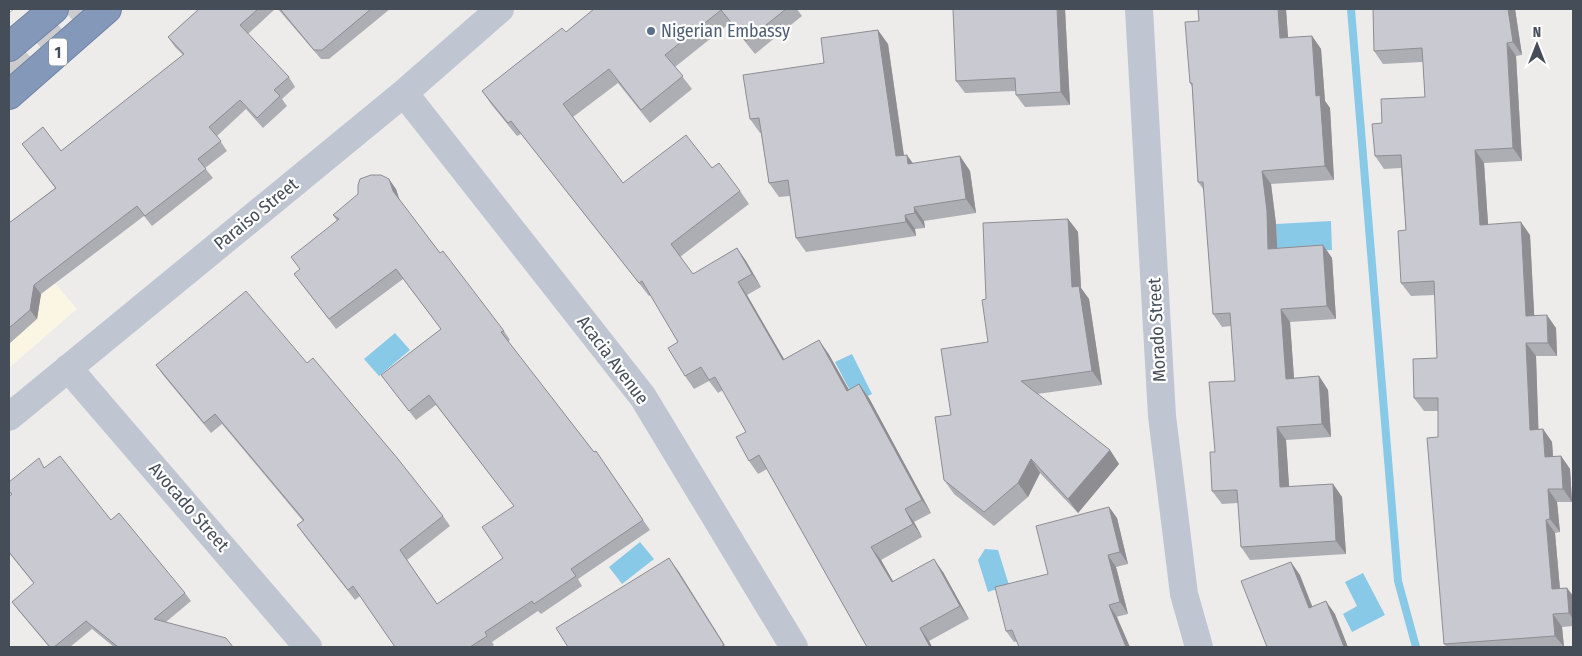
<svg xmlns="http://www.w3.org/2000/svg" width="1582" height="656" font-family="'Fira Sans Condensed',sans-serif">
  <rect width="100%" height="100%" fill="#eeeceb"/>
  <path fill="#faf6e3" d="M9,230L77,309L9,368Z"/>
  <path fill="#88c9e7" d="M1331,221L1332,250L1277,252L1276,224Z
    M395,333L410,350L379,376L364,359Z
    M852,354L872,394L856,402L835,362Z
    M640,542L654,559L622,584L609,567Z
    M985,549L998,550L1009,585L988,592L978,560Z
    M1363,573L1385,615L1352,632L1343,614L1357,606L1345,582Z"/>
  <g fill="none" stroke-linecap="round" stroke-linejoin="round">
    <path stroke="#88c9e7" stroke-width="8" d="M1351,9L1398,581L1416,647"/>
    <path stroke="#ccccce" stroke-width="28" stroke-dasharray="28 14" stroke-linecap="butt" d="M9,75L83,9"/>
    <g stroke="#7083a5" stroke-width="30">
      <path id="highway" d="M9,47L54,9
        M9,95L107,9"/>
    </g>
    <path stroke="#bfc6d1" stroke-width="28" d="M1139,9L1162,416L1184,594L1199,647
      M404,93L643,397L794,647
      M68,368L308,647
      M9,417L404,93L500,9"/>
    <use href="#highway" stroke="#8498b9" stroke-width="28"/>
    <path stroke="#aeb0b6" stroke-width="1" d="M9,13L14,9"/>
  </g>
  <path fill="#adaeb4" d="M199,9H275L248,34L289,77L295,87L282,99L287,106L263,128L246,109L217,136L227,151L205,168L213,178L152,226L144,216L41,294L37,319L9,344V223L55,188L22,144L61,151L183,55L175,47L168,37Z
    M278,9H390L329,59H321Z
    M594,9H797L802,16L755,54L730,23L675,67L692,89L650,123L618,83L573,117L623,183L712,168L740,191L749,204L680,257L693,274L737,248L746,261L761,287L747,295L784,359L828,353L849,390L859,384L869,398L931,513L914,522L922,537L881,560L893,582L943,572L969,619L929,641L932,647H867L767,469L758,474L749,461L746,432L723,390L718,393L709,381L694,389L685,376L678,342L651,295L649,296L521,134L517,136L491,104L482,91L566,32Z
    M1065,9L1070,105L1025,107L1016,95V91L965,93L956,81Z
    M1198,9H1286L1288,38L1312,36L1321,49L1325,101L1330,108L1334,180L1271,184L1276,224L1277,248L1323,245L1332,258L1336,319L1290,322L1294,378L1319,376L1328,390L1331,437L1286,440L1289,487L1333,484L1342,497L1346,554L1250,560L1241,547L1238,503L1222,504L1212,491L1215,452L1235,381L1231,326L1222,327L1213,314L1204,190L1198,182L1192,87L1190,83L1199,21Z
    M1373,9H1515L1522,55L1516,56L1522,161L1484,163L1488,224L1530,235L1534,315L1556,328L1557,356H1536L1538,429H1543L1552,442L1553,456H1561L1570,469L1572,502H1557L1560,532L1555,533L1560,588H1567L1573,596V626L1562,627L1564,647H1447L1444,644L1438,437V411H1424L1414,398L1437,358L1435,295L1411,296L1401,283L1406,230L1401,168L1384,169L1375,156L1382,123L1425,97L1423,62L1383,64L1374,51Z
    M888,44L904,155L913,164L960,156L970,171L976,213L924,221L925,228L915,229L916,236L806,252L796,238L790,196L779,197L769,183L761,133H760L750,119L824,63Z
    M396,189L399,200L440,253L504,331L510,340L508,342L594,452L596,451L650,530L578,579L582,586L541,614L538,611L492,642L494,645L491,647H395L360,596L355,600L304,535L297,525L303,521L222,424L211,433L163,375L156,365L307,363L443,516L450,526L407,560L437,604L503,558L514,506L436,405L416,420L381,375L441,329L403,279L336,329L294,274L300,269L337,221L333,215Z
    M1068,219L1078,232L1081,288L1089,299L1102,385L1037,394L1110,450L1119,464L1078,513L1040,473L1028,497L994,526L954,494L944,480L951,415L988,342L986,299Z
    M45,468L111,520L185,593L191,601L166,622L233,647H114L92,629L70,647H49L18,610L12,602L34,584L9,553V497L11,495L9,491V482Z
    M1109,507L1117,518L1128,564L1116,567L1128,614L1014,642L1006,631L1048,574Z"/>
  <path fill="#8d8d92" d="M1057,9H1065L1070,105L1061,92Z
    M1278,9H1286L1289,51L1280,38Z
    M1508,9H1515L1522,55L1513,42Z
    M878,30L888,44L906,171L896,156Z
    M1312,36L1321,49L1325,101L1330,108L1334,180L1325,166L1316,96Z
    M1507,43L1516,56L1522,161L1513,148Z
    M1475,150L1484,163L1489,238L1480,225Z
    M907,155L917,169L908,164Z
    M960,156L970,171L976,213L966,199Z
    M1262,171L1271,184L1276,224L1278,262L1268,249Z
    M389,179L396,189L400,201L393,191Z
    M914,207L924,221L925,228L915,213Z
    M905,215L915,229L916,236L906,222Z
    M1068,219L1078,232L1081,288L1089,299L1102,385L1092,371L1072,287Z
    M1521,222L1530,235L1535,329L1526,316Z
    M1323,245L1332,258L1336,319L1327,306Z
    M737,248L746,261L761,287L752,274Z
    M738,282L747,295L792,373L783,360Z
    M34,285L41,294L37,319L30,310Z
    M1281,309L1290,322L1295,392L1286,379Z
    M1547,315L1556,328L1557,356L1548,343Z
    M819,340L828,353L857,404L847,391Z
    M1526,343L1536,356L1539,443L1530,430Z
    M1319,376L1328,390L1331,437L1322,424Z
    M859,384L869,398L931,513L922,500Z
    M1277,427L1286,440L1290,500L1280,487Z
    M1543,429L1552,442L1554,470L1545,457Z
    M1110,450L1119,464L1078,513L1068,499Z
    M1561,456L1570,469L1572,502L1563,489Z
    M1031,459L1040,473L1028,497L1018,483Z
    M1333,484L1342,497L1346,554L1336,541Z
    M1548,489L1557,502L1560,532L1550,519Z
    M1109,507L1117,518L1128,564L1120,552Z
    M905,509L914,522L922,537L913,524Z
    M1546,520L1555,533L1561,602L1552,589Z
    M871,547L881,560L901,595L892,582Z
    M1108,555L1116,567L1128,614L1120,602Z
    M669,558L679,572L726,647L724,645Z
    M934,559L943,572L969,619L960,606Z
    M1291,562L1300,575L1318,621L1309,608Z
    M1567,588L1573,596V619L1569,613Z
    M1326,601L1335,614L1348,647H1344Z
    M1109,605L1117,617L1130,647H1126Z
    M1553,614L1562,627L1564,647L1555,636Z
    M920,628L929,641L932,647H930Z"/>
  <path fill="#c9cad1" stroke="#8d8d92" d="M199,9H258L240,25L289,77L274,90L280,96L257,118L240,100L209,127L221,141L198,159L206,169L145,216L137,206L34,285L30,310L9,328V223L56,188L22,144L43,127L61,151L184,54L168,37Z
    M280,9H371L322,50H314Z
    M594,9H786L746,41L721,10L665,55L683,76L641,110L609,69L563,104L623,183L686,135L712,168L719,163L740,191L671,244L693,274L737,248L752,274L738,282L783,360L819,340L847,391L859,384L922,500L905,509L913,524L871,547L892,582L934,559L960,606L920,628L930,647H867L759,455L749,461L736,437L746,432L715,377L709,380L701,367L685,376L668,348L678,342L642,281L639,283L511,121L508,123L482,91L562,28L566,32Z
    M953,9H1057L1061,92L1016,95L1015,78L956,81Z
    M1198,9H1278L1280,38L1312,36L1316,96L1320,95L1325,166L1262,171L1267,211L1268,249L1323,245L1327,306L1281,309L1286,379L1319,376L1322,424L1277,427L1280,487L1333,484L1336,541L1241,547L1237,490L1212,491L1210,452H1215L1209,382L1235,381L1230,313L1213,314L1203,182H1198L1192,83H1190L1185,22L1199,21Z
    M1373,9H1508L1513,42L1507,43L1513,148L1475,150L1480,225L1521,222L1526,316L1547,315L1548,343H1526L1530,430L1543,429L1545,457L1561,456L1563,489H1548L1550,519L1546,520L1552,589L1567,588L1569,613L1553,614L1555,636L1444,644L1427,438L1438,437V398H1414L1413,359L1437,358L1434,281L1401,283L1398,231L1406,230L1401,155L1375,156L1372,124L1382,123L1381,99L1425,97L1422,48L1374,51Z
    M878,30L896,156L907,155L908,164L960,156L966,199L914,207L915,213L905,215L906,222L796,238L788,180L769,183L759,118L750,119L743,75L824,63L821,38Z
    M371,175H381L389,179L393,191L440,253L443,251L504,331L501,332L594,452L596,451L643,520L571,569L576,576L534,604L532,601L485,632L487,636L470,647H395L353,586L348,590L297,525L304,520L215,414L204,423L156,365L246,291L307,363L313,358L398,459L443,516L400,550L437,604L503,558L482,527L514,506L429,395L409,411L381,375L441,329L396,269L329,319L294,274L300,269L291,257L339,219L333,215L358,194V185L360,179Z
    M1068,219L1072,287L1079,286L1092,371L1021,381L1110,450L1068,499L1031,459L1018,483L984,512L944,480L935,417L951,415L941,349L988,342L982,300L986,299L983,223Z
    M60,456L111,520L119,513L185,593L154,619L226,638L233,647H118L86,621L54,647H50L12,602L34,583L9,552V497L12,494L9,491V482L39,458L44,468Z
    M1109,507L1120,552L1108,555L1120,602L1109,605L1126,647H1019L1012,630L1006,631L995,587L1048,574L1036,526Z
    M669,558L724,645L721,647H568L556,628Z
    M1291,562L1309,608L1326,601L1344,647H1267L1241,581Z"/>
  <circle fill="#5c6f8a" stroke="#fff" stroke-width="2" cx="651" cy="31" r="5"/>
  <g text-anchor="middle" stroke-width="4.5" stroke-linejoin="round" paint-order="stroke">
    <rect fill="#fff" stroke="#7d828a" stroke-width="1" x="49" y="38.5" width="18" height="27" rx="4"/>
    <g font-size="16" font-weight="bold" fill="#454d58">
      <text x="58" y="58">1</text>
    </g>
    <g font-size="18" fill="#4e5e75" stroke="#fff" text-anchor="start">
      <text x="661" y="37">Nigerian Embassy</text>
    </g>
    <g font-size="18" fill="#454d58" stroke="#fff">
      <text transform="translate(256 214) rotate(-39)" y="6">Paraiso Street</text>
      <text transform="translate(1157 330) rotate(-93)" y="6">Morado Street</text>
      <text transform="translate(613 360) rotate(53)" y="6">Acacia Avenue</text>
      <text transform="translate(189 507) rotate(49)" y="6">Avocado Street</text>
    </g>
  </g>
  <rect width="1582" height="656" fill="none" stroke="#454d58" stroke-width="20"/>
  <g transform="translate(1537 45)" stroke="#ffffff" stroke-width="4" paint-order="stroke">
  <path d="M0-4L9 19L0 12L-9 19Z" fill="#454d58"/>
  <text y="-8" font-size="14" font-weight="bold" text-anchor="middle" fill="#454d58">N</text>
  </g>
</svg>
